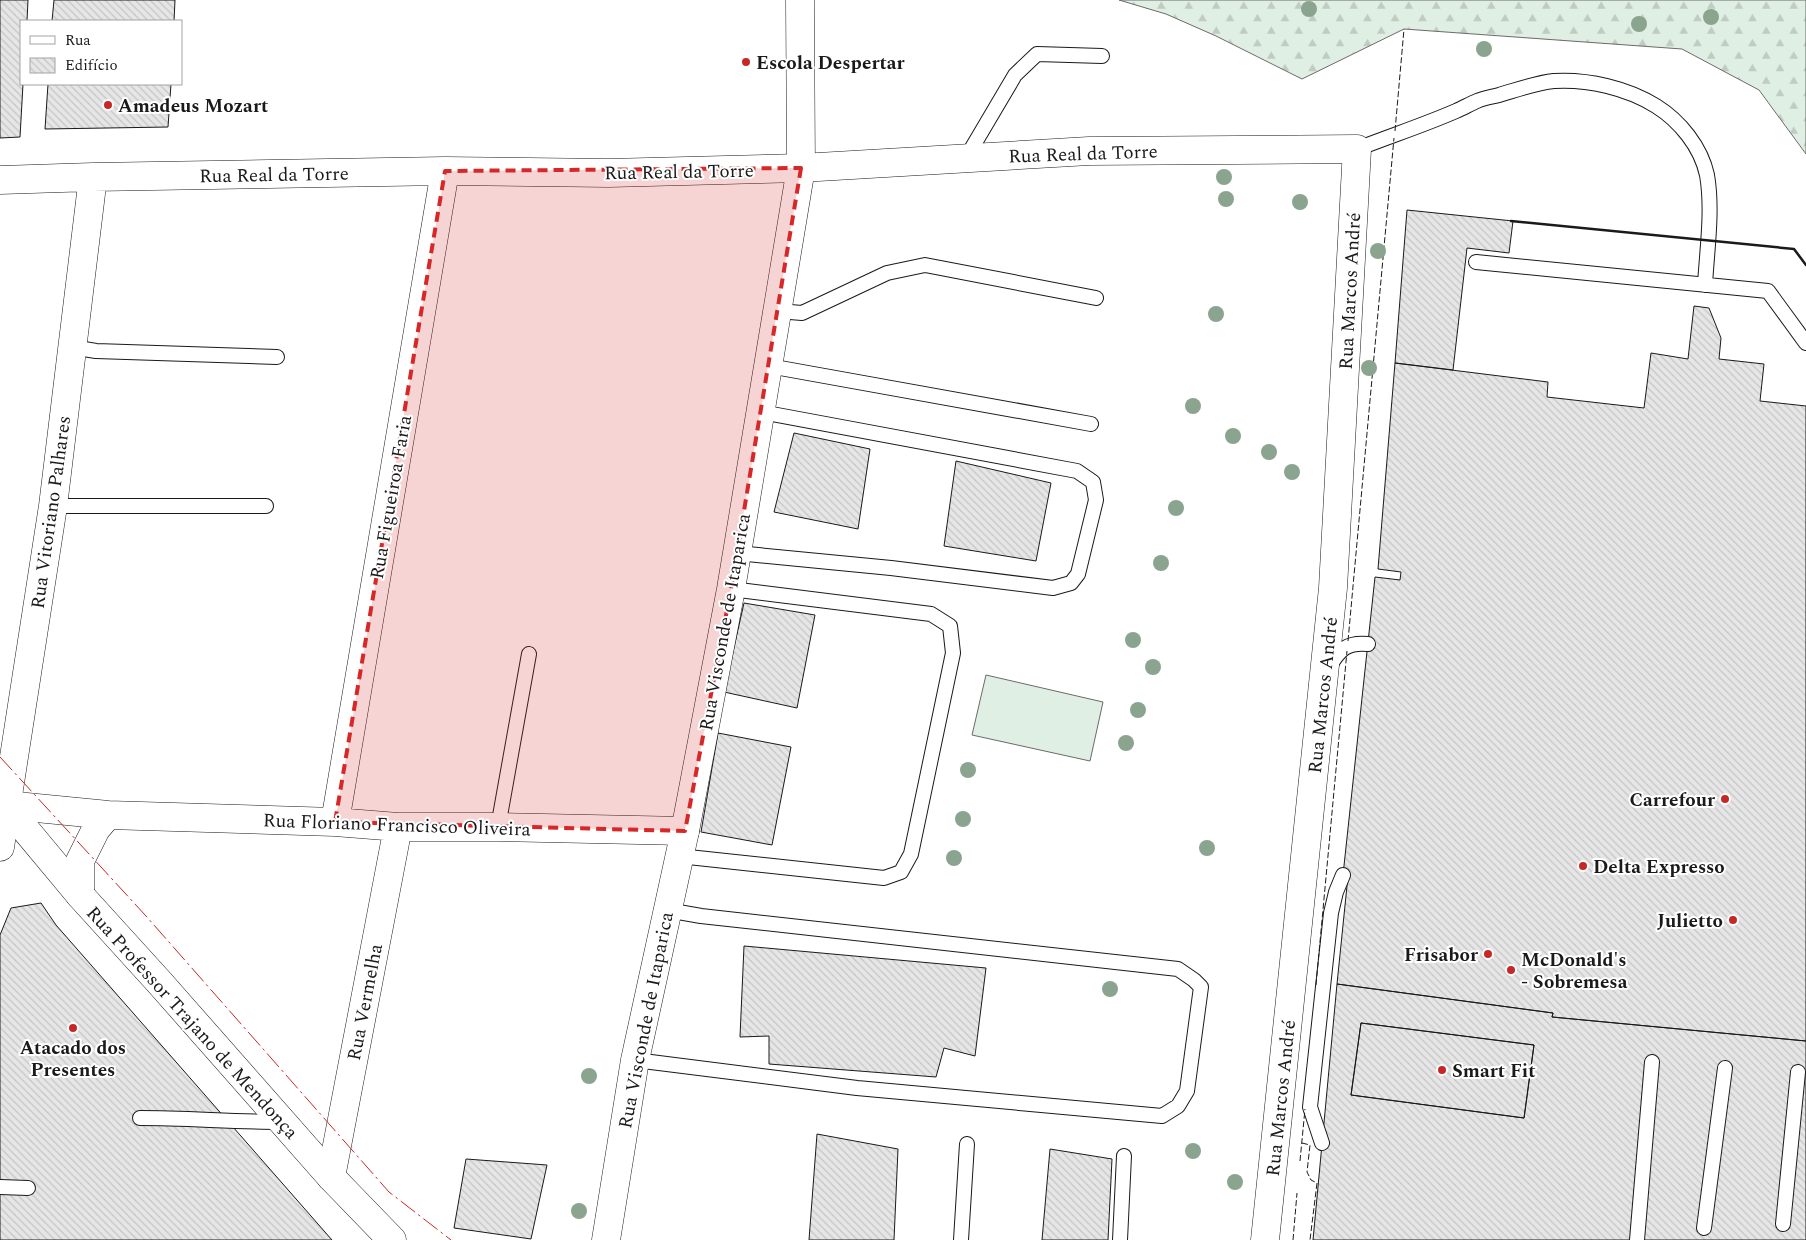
<svg xmlns="http://www.w3.org/2000/svg" width="1806" height="1240" font-family="Spectral,serif">
  <defs>
    <pattern id="forest-firs" width="22" height="20" patternUnits="userSpaceOnUse" patternTransform="scale(1.25)"><rect width="22" height="20" fill="#e0efe3"/><path d="M5 1l3.5 6h-7zM16 11l3.5 6h-7z" fill="#c0ccc2"/></pattern>
    <pattern id="building-back-hatch" width="6" height="6" patternUnits="userSpaceOnUse" patternTransform="scale(1.25)"><rect width="6" height="6" fill="#e6e6e6"/><path d="M-1 5l2 2M0 0l6 6M5-1l2 2" fill="none" stroke="#c5c5c5"/></pattern>
  </defs>
  <rect width="100%" height="100%" fill="#fff"/>
  <path fill="url(#forest-firs)" stroke="#6a6a6a" d="M1119,0H1806V154L1759,90L1682,49L1404,29L1302,79L1216,36L1166,14Z"/>
  <path fill="#e0efe3" stroke="#6a6a6a" d="M986,675L1103,702L1090,761L972,735Z"/>
  <path fill="url(#building-back-hatch)" stroke="#1a1a1a" fill-rule="evenodd" d="M0,0H28L27,21H21V84H23L20,137L0,138Z
    M54,0H175L174,21H52Z
    M48,84H171L168,127L45,129Z
    M1407,210L1513,221L1509,253L1467,248L1453,370L1395,363Z
    M1694,306L1709,308L1721,338L1719,359L1764,364L1760,401L1806,406V1041L1552,1017L1553,1013L1337,984L1348,876L1343,875L1375,577L1400,580L1401,572L1378,569L1395,363L1548,382L1547,397L1644,408L1651,353L1688,359Z
    M794,433L870,449L858,529L774,512Z
    M956,461L1051,483L1036,561L944,546Z
    M744,603L815,615L797,708L724,692Z
    M718,733L791,747L772,845L701,832Z
    M41,903L56,925L332,1240H0V935L11,908Z
    M744,946L986,968L975,1056L944,1048L936,1077L769,1064V1036L740,1037Z
    M1337,984L1553,1013L1552,1017L1806,1041V1240H1313ZM1361,1023L1534,1045L1524,1118L1351,1095Z
    M1361,1023L1534,1045L1524,1118L1351,1095Z
    M817,1134L898,1149L894,1240H809Z
    M1050,1149L1112,1159L1108,1240H1042Z
    M466,1159L547,1165L531,1239L454,1228Z"/>
  <g fill="none" stroke-linecap="round" stroke-linejoin="round">
    <g stroke="#1a1a1a" stroke-width="16">
      <path id="service" d="M1357,149C1390,136 1424,125 1456,111C1463,108 1470,104 1477,101C1484,98 1491,97 1499,95C1516,90 1535,83 1554,81C1588,79 1627,88 1656,106C1680,121 1701,147 1707,175C1713,210 1707,249 1705,285
        M966,158L1015,75L1037,54L1102,56
        M1476,262L1768,291L1806,343
        M778,311L802,313L887,273L925,265L1096,298
        M72,347L96,351L277,357
        M769,366L1091,424
        M53,506H266
        M737,553L891,568L1053,588L1071,583L1078,574L1096,500L1093,482L1077,471L761,412
        M1329,667C1340,649 1347,642 1368,644
        M498,827L529,654
        M679,856L884,878L901,872L911,854L953,653L950,626L931,614L731,589
        M635,1060L857,1088L1162,1116L1178,1106L1187,1091L1201,987L1194,980L1178,969L701,916L667,910
        M140,1118C187,1118 234,1122 282,1122
        M1322,1143L1310,1107L1331,913L1336,892L1343,875
        M0,1187L28,1188
        M1783,1224L1798,1072
        M1704,1228L1725,1068
        M961,1240L967,1144
        M1120,1240L1124,1156
        M1637,1240L1652,1062"/>
    </g>
    <g stroke="#1a1a1a" stroke-width="29">
      <path id="minor" d="M0,180L93,177L445,171L609,173L801,168L1089,151L1357,149L1333,588L1265,1240
        M6,805L108,815L335,822L398,827H498L685,831
        M335,822L445,171
        M0,847L53,506L93,177
        M80,895V861L96,829L108,815
        M331,1177L398,827"/>
    </g>
    <g stroke="#1a1a1a" stroke-width="29">
      <path id="tertiary" d="M606,1240L635,1060L685,831L731,589L801,168L800,0"/>
    </g>
    <g stroke="#1a1a1a" stroke-width="29">
      <path id="primary" d="M0,799L80,895L160,983L331,1177L392,1240"/>
    </g>
    <use href="#service" stroke="#fff" stroke-width="14"/>
    <use href="#minor" stroke="#fff" stroke-width="28"/>
    <use href="#tertiary" stroke="#fff" stroke-width="28"/>
    <use href="#primary" stroke="#fff" stroke-width="28"/>
    <path stroke="#1a1a1a" stroke-width="1" stroke-dasharray="6 2.5" stroke-linecap="butt" d="M1395,131L1404,29
      M1348,641L1394,138
      M1316,985L1347,651
      M1302,1143L1310,1145L1307,1172L1311,1180L1317,1183L1310,1240
      M1300,1161L1305,1109
      M1293,1240L1297,1193"/>
    <path stroke="#1a1a1a" stroke-width="2.5" d="M1511,221L1794,249L1806,265"/>
    <path stroke="#c62828" stroke-width="1" stroke-dasharray="18 4 2.5 4" stroke-linecap="butt" d="M0,757L146,916L389,1192L451,1240"/>
  </g>
  <g fill="#8aa48f">
    <circle cx="1309" cy="9" r="8"/>
    <circle cx="1711" cy="17" r="8"/>
    <circle cx="1639" cy="24" r="8"/>
    <circle cx="1484" cy="49" r="8"/>
    <circle cx="1224" cy="177" r="8"/>
    <circle cx="1226" cy="199" r="8"/>
    <circle cx="1300" cy="202" r="8"/>
    <circle cx="1378" cy="251" r="8"/>
    <circle cx="1216" cy="314" r="8"/>
    <circle cx="1369" cy="368" r="8"/>
    <circle cx="1193" cy="406" r="8"/>
    <circle cx="1233" cy="436" r="8"/>
    <circle cx="1269" cy="452" r="8"/>
    <circle cx="1292" cy="472" r="8"/>
    <circle cx="1176" cy="508" r="8"/>
    <circle cx="1161" cy="563" r="8"/>
    <circle cx="1133" cy="640" r="8"/>
    <circle cx="1153" cy="667" r="8"/>
    <circle cx="1138" cy="710" r="8"/>
    <circle cx="1126" cy="743" r="8"/>
    <circle cx="968" cy="770" r="8"/>
    <circle cx="963" cy="819" r="8"/>
    <circle cx="1207" cy="848" r="8"/>
    <circle cx="954" cy="858" r="8"/>
    <circle cx="1110" cy="989" r="8"/>
    <circle cx="589" cy="1076" r="8"/>
    <circle cx="1193" cy="1151" r="8"/>
    <circle cx="1235" cy="1182" r="8"/>
    <circle cx="579" cy="1211" r="8"/>
  </g>
  <path fill="#d62828" fill-opacity="0.2" stroke="#d62828" stroke-width="4" stroke-dasharray="10 6" stroke-linejoin="round" d="M801,168L731,589L685,831L335,822L445,171Z"/>
  <g fill="#c62828" stroke="#fff" stroke-width="2">
    <circle cx="746" cy="62" r="5"/>
    <circle cx="108" cy="105" r="5"/>
    <circle cx="1725" cy="799" r="5"/>
    <circle cx="1583" cy="866" r="5"/>
    <circle cx="1733" cy="920" r="5"/>
    <circle cx="1488" cy="954" r="5"/>
    <circle cx="1511" cy="970" r="5"/>
    <circle cx="73" cy="1028" r="5"/>
    <circle cx="1442" cy="1070" r="5"/>
  </g>
  <g text-anchor="middle" stroke-width="4" stroke-linejoin="round" paint-order="stroke">
    <g font-size="19" font-weight="bold" fill="#1a1a1a" stroke="#fff" text-anchor="start">
      <text x="756" y="69">Escola Despertar</text>
      <text x="118" y="112">Amadeus Mozart</text>
      <text x="1715" y="806" text-anchor="end">Carrefour</text>
      <text x="1593" y="873">Delta Expresso</text>
      <text x="1723" y="927" text-anchor="end">Julietto</text>
      <text x="1478" y="961" text-anchor="end">Frisabor</text>
      <text x="1521" y="966">McDonald's<tspan x="1521" dy="22">- Sobremesa</tspan></text>
      <text x="73" y="1054" text-anchor="middle">Atacado dos<tspan x="73" dy="22">Presentes</tspan></text>
      <text x="1452" y="1077">Smart Fit</text>
    </g>
    <g font-size="19" fill="#1a1a1a" stroke="#fff">
      <text transform="translate(1083 153) rotate(-2)" y="7">Rua Real da Torre</text>
      <text transform="translate(679 171) rotate(-1)" y="7">Rua Real da Torre</text>
      <text transform="translate(274 174) rotate(-1)" y="7">Rua Real da Torre</text>
      <text transform="translate(1349 291) rotate(-87)" y="7">Rua Marcos André</text>
      <text transform="translate(390 497) rotate(-80)" y="7">Rua Figueiroa Faria</text>
      <text transform="translate(50 512) rotate(-82)" y="7">Rua Vitoriano Palhares</text>
      <text transform="translate(724 622) rotate(-80)" y="7">Rua Visconde de Itaparica</text>
      <text transform="translate(1322 695) rotate(-84)" y="7">Rua Marcos André</text>
      <text transform="translate(397 824) rotate(2)" y="7">Rua Floriano Francisco Oliveira</text>
      <text transform="translate(364 1002) rotate(-79)" y="7">Rua Vermelha</text>
      <text transform="translate(645 1020) rotate(-79)" y="7">Rua Visconde de Itaparica</text>
      <text transform="translate(193 1022) rotate(48)" y="7">Rua Professor Trajano de Mendonça</text>
      <text transform="translate(1280 1098) rotate(-84)" y="7">Rua Marcos André</text>
    </g>
  </g>
  <rect x="20" y="20" width="162" height="65" fill="#ffffff" stroke="#a3a3a3"/>
  <rect x="30" y="36" width="25" height="8" fill="#ffffff" stroke="#a3a3a3"/>
  <text x="65" y="45" font-size="15" fill="#1a1a1a">Rua</text>
  <rect x="30" y="58" width="25" height="15" fill="url(#building-back-hatch)" stroke="#a3a3a3"/>
  <text x="65" y="70" font-size="15" fill="#1a1a1a">Edifício</text>
</svg>
